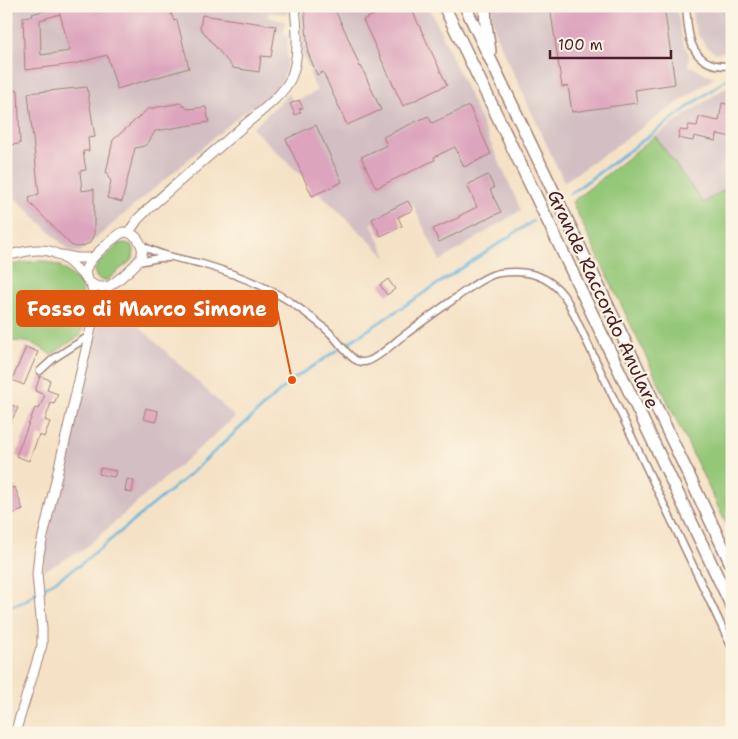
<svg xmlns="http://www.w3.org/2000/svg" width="738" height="739" font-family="'Shantell Sans',sans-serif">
  <rect width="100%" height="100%" fill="#fcf5e5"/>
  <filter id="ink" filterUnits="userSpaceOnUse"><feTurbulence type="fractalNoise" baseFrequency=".02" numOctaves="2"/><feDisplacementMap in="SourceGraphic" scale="10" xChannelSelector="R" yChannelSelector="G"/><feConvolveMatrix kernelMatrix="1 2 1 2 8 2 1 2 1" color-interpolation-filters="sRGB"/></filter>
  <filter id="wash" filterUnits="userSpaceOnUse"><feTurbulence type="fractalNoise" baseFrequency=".0096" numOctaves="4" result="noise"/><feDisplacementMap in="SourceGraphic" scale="20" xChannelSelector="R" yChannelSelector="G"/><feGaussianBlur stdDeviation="1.12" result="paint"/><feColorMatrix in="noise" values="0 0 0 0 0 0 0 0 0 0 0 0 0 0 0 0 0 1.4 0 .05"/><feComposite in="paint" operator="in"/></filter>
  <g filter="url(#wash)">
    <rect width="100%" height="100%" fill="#f5e2c6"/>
    <path fill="#d2bec3" d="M6,6H287L288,14L269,12L268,17L285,22L284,34L288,36L287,62L283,79L273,92L239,116L80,252H71L6,189Z
      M301,6H429L521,210L440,261L412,203L371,223L388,259L252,128L283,100L289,93L293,102L317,91L309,73L311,72L302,55Z
      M493,6H676L683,42L689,55L688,65L706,74L715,77L564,182L496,35L492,15Z
      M695,6H732V51L716,53L706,46L698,35L693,21L692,7Z
      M732,83V185L703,203L655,136Z
      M110,299L235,417L83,550L43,571L45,548L98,326L100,313L107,309Z"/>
    <path fill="#94c778" stroke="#6f7352" d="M655,136L703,203L732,185V536L572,202Z
      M125,243L131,245L134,249L133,259L107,280H102L97,278L94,271L98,264L117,246L119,244Z
      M43,261L60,266L81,283L82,293L87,301L81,335L51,355C35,342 26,341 6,341V266L27,262Z"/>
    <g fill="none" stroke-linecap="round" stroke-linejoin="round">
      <path stroke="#61b4dd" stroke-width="2.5" d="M570,194L732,75
        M41,590L80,565L189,475L292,380L533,221
        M6,608L25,601L36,593"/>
    </g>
    <g id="blocks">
      <path fill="#dda5bd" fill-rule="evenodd" d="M61,6H91L93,12L109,7L108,6H169L174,21L177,20L189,68L117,89L107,55L74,64L25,70L23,17L33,16L32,14ZM60,14L70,51L41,55L40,20Z
        M304,6H333L346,33L360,67L361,66L381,110L347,125L323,72L317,75L307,50L308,49Z
        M392,6H410L447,85L403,106L363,20Z
        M550,6H664L675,84L635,90L637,103L572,112L568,86L562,87Z
        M202,15L276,26L271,57L261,56L259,72L233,68L200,28Z
        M87,87L95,137L88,138L89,151H83L86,170L80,171L82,191L94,189V234L90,243L83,246L76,247L71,245L30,203L29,197L39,194L28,93Z
        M6,90H18L20,144L6,145Z
        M299,100L303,108L299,109L301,112L295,115L290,104Z
        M180,103L188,109L206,107L209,122L155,131L153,135L148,143L144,146L135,148L122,202L107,198L111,181L108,177V173H106L113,140L148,109Z
        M722,103L732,105V137L717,134L716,141L694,136L693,141L678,138L680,130L687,131L689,125L697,126L699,117L719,121Z
        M469,106L491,154L464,167L455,147L434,157L435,160L376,188L361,157L387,145L383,137L428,116L432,123Z
        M316,125L342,182L312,196L286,139Z
        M488,175L494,188L490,190L501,212L439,242L433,229L460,217L459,216L477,207L467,185Z
        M408,201L413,210L398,217L402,226L381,236L372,219Z
        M388,279L395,289L387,295L380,285Z
        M26,347L38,352L24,385L12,380Z
        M40,376L50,380L47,390L58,394L54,404L51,403L45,420L50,422L44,437L39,435L29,461L16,456L35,408L39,409L45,395L35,391Z
        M6,402L18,408L6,431Z
        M146,408L158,411L156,422L143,419Z
        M100,468L116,471L114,477L99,474Z
        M127,479L134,481L132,493L125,491Z
        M15,487L23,510L12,514L6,496V490Z"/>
    </g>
  </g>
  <g filter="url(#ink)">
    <use href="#blocks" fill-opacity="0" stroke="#a08078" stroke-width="1"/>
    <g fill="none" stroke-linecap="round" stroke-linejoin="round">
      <g stroke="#a08078" stroke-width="9">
        <path id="street" d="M686,6C688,27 687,56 712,64C718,66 725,66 732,66
          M141,245C160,256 182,259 202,264C233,273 262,284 289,301C303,311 318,321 331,334C338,341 345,352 354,359C358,362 364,363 368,361C376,359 392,345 399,339C418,325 437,311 457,297C468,289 479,280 492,275C499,272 507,272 515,272C538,272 556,282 568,302L732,648
          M138,262L159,258H168
          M40,371L53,359L89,336"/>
      </g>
      <g stroke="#a08078" stroke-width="11">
        <path id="secondary" d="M123,232C129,232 133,234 137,238C150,255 137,263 125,274C120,278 115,283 109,286C103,288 96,287 90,283C77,270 95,255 104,247C110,242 116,236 123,232Z
          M129,232L138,219L148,209C178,182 209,156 240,129C256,115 282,97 291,78C300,56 297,29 295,6
          M61,255L77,258H92
          M6,256C18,253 30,249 41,250C60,250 75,267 87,279
          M91,283L94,297V311
          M15,733L42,645V629L37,574L39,554L91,328L101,298L109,286"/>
      </g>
      <g stroke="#a08078" stroke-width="14">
        <path id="highway" d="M444,6L545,215L732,607
          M465,6L732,566
          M485,6L486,25L490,51"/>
      </g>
      <use href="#street" stroke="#fff" stroke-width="6"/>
      <use href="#secondary" stroke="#fff" stroke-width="9"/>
      <use href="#highway" stroke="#fff" stroke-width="11"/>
    </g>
  </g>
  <g text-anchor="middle" stroke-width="4.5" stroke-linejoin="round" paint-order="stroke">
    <g font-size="19" fill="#4a1f2b" stroke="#fcf5e5">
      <text transform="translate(604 299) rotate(65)" y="7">Grande Raccordo Anulare</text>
    </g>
  </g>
  <path fill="none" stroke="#e0560e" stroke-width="2" d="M292 380L277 309"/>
  <circle fill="#e0560e" stroke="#fcf5e5" stroke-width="2" cx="292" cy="380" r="5"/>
  <rect fill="#e0560e" stroke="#e0560e" stroke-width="2" x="17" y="291" width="260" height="35" rx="5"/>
  <g font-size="20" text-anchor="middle" font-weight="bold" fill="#fff">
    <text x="147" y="316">Fosso di Marco Simone</text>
  </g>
  <rect width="738" height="739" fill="none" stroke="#fcf5e5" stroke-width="25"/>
  <path d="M550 50v8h121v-8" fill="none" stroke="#4a1f2b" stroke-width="2.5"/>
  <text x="558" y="50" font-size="15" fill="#4a1f2b" stroke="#fcf5e5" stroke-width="4" paint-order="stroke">100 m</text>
</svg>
